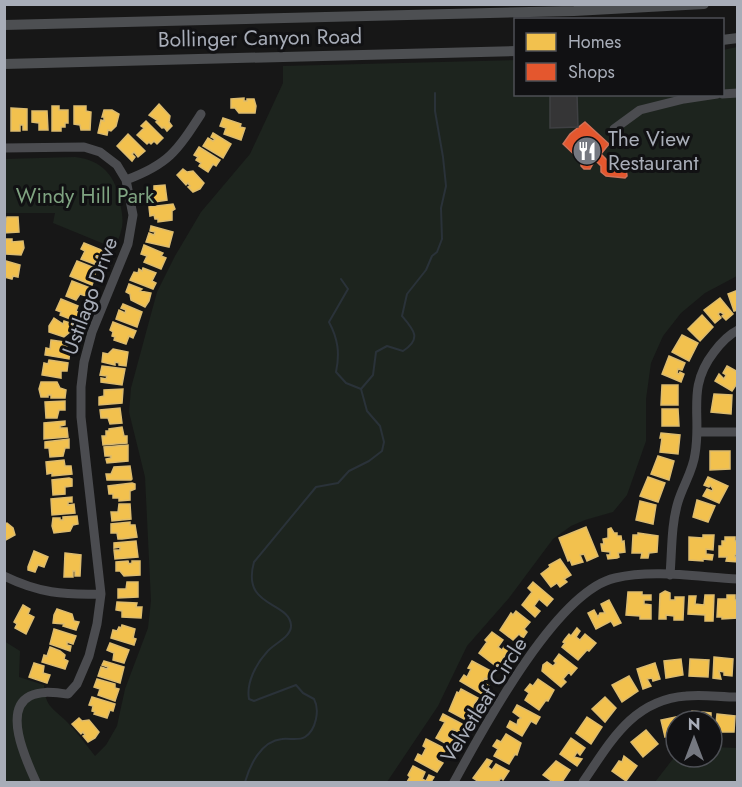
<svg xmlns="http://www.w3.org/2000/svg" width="742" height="787" font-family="Jost,sans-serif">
  <rect width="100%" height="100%" fill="#171717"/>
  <path fill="#1d241e" d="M737,47V276L705,293L681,313L663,336L651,363L646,399V441L627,495L613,512L585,520L571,526L553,539L509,598L467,646L438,706L387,782H5L4,641L20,651L19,677L44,685C45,708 54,708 68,723C78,733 86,745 95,756L106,745L117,726L125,689L148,628L151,601L145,477L129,412L131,388L157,292L175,256L201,212L250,154L283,83V66L515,60L516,94H722L723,50Z
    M75,157C102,160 116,176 120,203C122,212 124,222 121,231C120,237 116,243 114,248L53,223L55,213H5V159Z
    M712,747L737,748V782H655L676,755V757H712Z"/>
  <path fill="#f2c14e" stroke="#dcbb6e" stroke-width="1.5" d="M244,98V101H247V99H254L256,106L255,113H239L235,108H231V99Z
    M159,104L170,116L169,122L172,126L167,131L164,127L162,128L156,122L158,121L149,115Z
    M52,106H59V110H68V123H65V127H61V131H52Z
    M74,106H86V111L91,112L90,130H81L80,125L74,124Z
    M11,108L27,109V130H23V125H20V131H11Z
    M104,110H112L119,114L116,126L111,131L108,130L107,135L98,133L101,120L104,121V117H102Z
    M32,111H47L48,130H39V123L32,122Z
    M223,118L241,124L240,127L245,128L241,140L224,134L226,128L220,126Z
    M146,121L163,138L157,144L154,141L151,144L149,142L147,144L137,135L144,128L141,126Z
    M213,133L231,144L223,158L203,146L208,138L213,141L215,139L211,137Z
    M128,134L145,151L138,157L134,152L132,154L135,157L132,161L117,146Z
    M199,147L220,160L216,166L213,164L208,172L199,166L201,163L196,160L198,157L194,155Z
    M183,169L187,172L193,171L204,183L200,189L193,192L188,187L190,186L188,183L186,185L177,175Z
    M165,185L167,200L148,203L147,194L154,193V186Z
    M173,204L175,209L172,211V220L158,222V219H155L154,215L150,216L149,207Z
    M7,217H18L19,232L4,233Z
    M151,226L173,232L169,247L146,242L149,233L154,235L155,232L150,231Z
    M4,239H12V242L23,241L24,248L21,255L6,254Z
    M84,243L106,252L103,260L99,259L97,263L95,261L94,264L81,259L85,251L81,249Z
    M144,245L163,253L161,256L166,258L161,269L144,262L147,256L141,254Z
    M6,261L20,265L18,277L13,276L12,279L4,277Z
    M77,261L97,269L95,274L90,272L89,274L95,277L92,285L70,276Z
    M143,268L156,273L152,281L156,283L153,289L130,280L134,272L138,273L139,269L142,271Z
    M72,281L90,288L86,296L80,294L76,300L66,296Z
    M129,284L142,289L140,291L151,293L149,301L145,307L131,300L130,294L126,292Z
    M738,290V310L734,311L728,294Z
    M720,298L733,314L726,320L722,316L724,314L720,312L718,314L721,318L715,323L704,310Z
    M61,299L78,306L76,311L81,314L78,322L60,315L61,312L56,310Z
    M123,304L142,312L137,327L116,319L119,310L125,313L126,310L121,308Z
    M702,315L713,327L700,341L688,329Z
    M54,318L63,324L64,321L76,325L74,334L70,332L64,337L49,332V326Z
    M113,322L136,331L133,338L129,336L126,344L114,340L115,337L112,336L113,332L110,330Z
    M682,335L698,343L689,361L672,352Z
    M51,340L64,342V345L67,346L66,349L70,350L69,359L45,355L46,348L50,349Z
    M113,349L128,352L126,366L119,365V363L115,362V365L102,362L103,353L108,354Z
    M669,356L685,363L682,370L678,369L677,373L679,374L680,372L684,374L681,382L662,374Z
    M49,360L68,363L67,371H61V378L42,375L44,363L48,364Z
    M102,366L125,369L122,385L101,382V378L106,379L107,376L100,375Z
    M727,366L738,372V382L732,391L715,381L719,374L724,379L726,375L723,373Z
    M41,382H57L60,388L66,390L65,398H51V395H48V397H41L39,389Z
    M662,385H678V405H661Z
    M123,389L122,403L99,405V397L104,396V390Z
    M714,394L732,395L731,414L711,412Z
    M65,401V410H59L57,418H46L45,402Z
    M120,408L122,423L110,424L108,418H101L100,410Z
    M662,409H678L679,426H662Z
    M65,421V425L60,426V428H67L68,437L44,439V423Z
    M122,427L124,436H127V443L103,445L102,436H106V431H109V429Z
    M661,433L680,435L678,454L660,452L662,438H660Z
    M69,439V448H65L63,456L50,457L49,448H45V442Z
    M128,445V461L107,463L106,459L111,458V456H105L104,447Z
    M710,451H730V469L710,470Z
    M658,456L674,461L669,480L651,474Z
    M64,460L65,466H71L72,474L52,476V473L47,474L46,462Z
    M130,466L132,479L131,480H107L106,474H111L114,467Z
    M648,477L665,483L658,502L640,496Z
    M708,477L728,486L719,503L703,496L707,489L712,491L713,489L710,485L709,487L704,485Z
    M69,478L72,479V486L65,487V494L53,495L52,480Z
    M132,483L135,484V489L130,491V500L119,501V498H113V494H109L108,486Z
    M72,497V502H68V505L74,504L75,513L52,515L51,499Z
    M697,500L715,506L708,522L693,517Z
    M640,501L656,505L653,524L636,520Z
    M119,504H130L131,519L112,521L111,512H118Z
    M77,516L78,524L73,525L70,531L54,533L52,526L53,518H60V520H63V517Z
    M130,522V525H135L137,537L122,539H118L117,533H111V524Z
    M7,523L13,528L15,535L4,541V524Z
    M586,527L598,556L587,561L584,554L580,555L583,562L572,565L570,560L568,561L559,538Z
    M611,528L614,533H617V536H621L622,542L624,541L625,552L618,553L619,557L617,558L608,559L607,555H610V552L602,551L601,544H604L603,539L608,538V529Z
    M638,533L658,536L657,552L649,553L648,558H641L642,553H632L633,535H638Z
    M703,535H714L713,550L706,549V554L713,555L712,560L703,559V561L689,560V537L703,538Z
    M725,537H735V541H738V553L735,555V557H738V562L726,561L727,557H719V546H722V541H725Z
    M136,541L138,557L115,559L114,550H120V547L114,548V543Z
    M34,551L48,557L44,567L38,565L35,572L28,570V567Z
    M65,553L81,555L80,576H75V571H73V577H64Z
    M560,559L571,575L564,579L567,582L560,587L557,583L551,587L541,574L550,567L549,565Z
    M128,561L129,564L132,563V561H140V575L124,576L120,571H116V562Z
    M127,582H138V597L118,598V589H126Z
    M533,582L553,599L547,606L539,599L534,606L540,611L535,617L522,605L532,592L528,588Z
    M665,591L670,593V600H675V597H684L683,620H674V616L666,615V619H659L660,594Z
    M628,592H642V595H651V600H644V604L651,605V619H640V616L626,615Z
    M705,595H714L713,621H705V615L688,614L689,596H696L695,604L704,605Z
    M727,595H735V600H738V618L722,619V617H717L718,599H727Z
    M609,600L621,623L614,626L611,621L596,629L588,613L594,610L598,617L600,613H605L601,604Z
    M117,602L137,603L136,607H142L141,618L122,617V611L116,610Z
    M23,605L30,609L28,614L34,617L26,634L15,628L17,624L14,622Z
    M57,609L72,614L74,621L79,622L76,630L63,626L64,624L53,623L54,615Z
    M516,611L530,622L524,629L527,632L523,638L519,634L513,640L500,630L511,613L513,615Z
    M122,625L135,629L133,638L136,639L134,645L111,638L113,630L117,631L119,627L121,628Z
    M577,628L580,631L576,637L580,640L585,634L596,643L589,651L587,650L578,660L562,647L565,643L563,642L565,639L569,634L571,636Z
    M54,629L76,636L73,644L67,642V645L71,646L70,651L50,644Z
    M492,632L503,640L498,647L502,650L506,644L511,647L497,667L479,653L487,642L485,640Z
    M110,643L129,650L124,663L113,660L114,653L107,650Z
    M50,647L60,651L65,655L64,659L68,661L65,669L42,662L44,655L47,656Z
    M559,654L577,668L571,675L569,672L563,679L566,682L561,687L542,671L543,665L547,662L553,666L556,663L554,661Z
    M714,657L733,659L732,676L724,675V672L719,671L721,679L713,678Z
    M681,659L683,675L666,678L664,661Z
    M690,659L709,660L708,677L689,676Z
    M104,661L124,667L120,683L98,676L101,667L107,669L108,667L102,665Z
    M472,661L491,671L487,679L485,678L482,682L489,686L482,694L460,681L464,675L467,677L471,669L468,668Z
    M34,663L44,666L43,673L50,675L47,683L29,677Z
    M655,663L660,679L653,681L652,678L647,679L651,686L643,689L637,669Z
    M629,676L638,691L622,702L612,685Z
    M97,679L115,684V688L119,689L115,701L98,695L100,689L94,687Z
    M538,679L554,690L548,701L546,700L539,710L525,700L529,693L525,690L530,684L533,686Z
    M461,689L478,698L473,706L476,708L472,715L468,712L464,719L449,711L457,692L459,693Z
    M92,697L115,704L113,711L110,710L107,718L94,714L95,712L92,711L93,706L89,705Z
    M605,697L616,708L605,722L592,709Z
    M517,705L540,717L536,724L531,721L522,736L507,727L510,721L517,725L518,720L521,718L513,712Z
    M692,711L711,713V721H691Z
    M443,714L466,726L462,734L453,729L448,737L455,741L452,747L436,738L445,722L440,720Z
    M717,714L735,716L734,732H718L716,723Z
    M680,716L682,721H676V734L665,737L661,720Z
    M587,717L602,727L591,744L576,733Z
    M79,718L82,721L89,720L99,732L95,738L88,742L83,736L85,735L83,732L81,734L72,724Z
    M646,730L658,744L643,757L631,742Z
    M506,734L521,743L517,755L515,754L509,764L494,756L498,749L493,746L497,740L501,742Z
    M571,738L585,748L580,755L577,752L574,757L582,759L577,766L560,754Z
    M426,739L446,749L442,757L439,756L437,760L443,763L437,772L415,760L418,754L422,756L426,748L423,746Z
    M624,756L637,766L626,781L612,771L619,761L622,762Z
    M487,759L492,761L488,767L492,770L496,764L509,771L503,780L501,778L498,782H479L473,778Z
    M556,761L570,770L562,782H553L543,775Z
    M413,766L425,772L422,779L426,781L429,775L434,777L431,782H407L410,777L408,775Z"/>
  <path fill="#e4572e" stroke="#d27157" stroke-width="1.5" d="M585,122L609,144L601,154L607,160L625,159L627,176L625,178L606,176L601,172V166L595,160L590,169H584L581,166V161L563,144L570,134Z"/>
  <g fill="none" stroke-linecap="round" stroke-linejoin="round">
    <path stroke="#2a3239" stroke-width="2" d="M341,279L348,289L329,322C338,339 340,353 336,372L346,383L361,389
      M361,389L373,375L376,352L387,346L403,351C422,339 414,330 402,316L407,294L426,270L432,256L437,252L442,239L441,208L446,186L443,157L435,111V93
      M245,782C250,765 261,741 282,739C289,738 299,741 305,737C316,730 320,710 314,699L303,693L296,685L259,699L254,701L249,699C246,683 256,664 267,652C273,644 292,637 291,625C289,601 241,608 254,562L316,487L338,483L349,471L369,461L382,451L384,442L380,426L367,411L361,389"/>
  </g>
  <path fill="#353536" stroke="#3f4043" stroke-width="1.5" d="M550,94H577L578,127L550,128Z"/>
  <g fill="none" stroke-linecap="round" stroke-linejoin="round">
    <path stroke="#4b4c50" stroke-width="9" d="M722,94L738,93
      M614,129L640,110L684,99L717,94
      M4,148L84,147L100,152L117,165L126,180L133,215L128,244L92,332L84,362L81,387V417L101,594L97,624L89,656L77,684L68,694C56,693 42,690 30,696C2,710 27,762 36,782
      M126,180C169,164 177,151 201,114
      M697,432H738
      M670,575C672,551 671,525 678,502C683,485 693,471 695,454C702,415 686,388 714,352C720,344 728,335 738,330
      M4,576C39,593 63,595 101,594
      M454,782C482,731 556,591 615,578C654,569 698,577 738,579
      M583,782C610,743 632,700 686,696C703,694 720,697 738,697"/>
    <path stroke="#4d4f52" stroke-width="10" d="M4,25L574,11L704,4
      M722,40L738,38
      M4,64L516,51"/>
  </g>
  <defs>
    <g id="restaurant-disc" transform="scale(1.5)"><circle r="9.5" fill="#757880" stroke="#111113"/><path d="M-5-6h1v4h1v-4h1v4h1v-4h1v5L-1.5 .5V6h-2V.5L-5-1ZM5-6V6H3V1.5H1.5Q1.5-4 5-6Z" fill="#fff"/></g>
  </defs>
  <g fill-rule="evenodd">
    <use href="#restaurant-disc" x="587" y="151"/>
  </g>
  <g text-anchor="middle" stroke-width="6" stroke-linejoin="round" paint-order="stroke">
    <g font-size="21" fill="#a8adb8" stroke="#111113">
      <text transform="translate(260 38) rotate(-1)" y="7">Bollinger Canyon Road</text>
      <text transform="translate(90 296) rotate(-70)" y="7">Ustilago Drive</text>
      <text transform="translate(484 700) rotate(-58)" y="7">Velvetleaf Circle</text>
    </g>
    <g font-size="21" fill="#a8adb8" stroke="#111113" text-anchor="start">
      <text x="608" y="146">The View<tspan x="608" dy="24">Restaurant</tspan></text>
    </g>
    <g font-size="21" fill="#7fa381" stroke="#111113">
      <text x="85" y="203">Windy Hill Park</text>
    </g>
  </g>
  <rect width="742" height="787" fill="none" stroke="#a8adb8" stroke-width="12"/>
  <rect x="514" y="18" width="210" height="78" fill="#111113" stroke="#4d4f55" stroke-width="1.5"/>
  <rect x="526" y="33" width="30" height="18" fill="#f2c14e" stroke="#4d4f55" stroke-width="1.5"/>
  <text x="568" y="48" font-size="18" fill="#a8adb8">Homes</text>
  <rect x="526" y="63" width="30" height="18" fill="#e4572e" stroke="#4d4f55" stroke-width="1.5"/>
  <text x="568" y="78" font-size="18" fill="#a8adb8">Shops</text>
  <g transform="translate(694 739)"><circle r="28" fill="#111113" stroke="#4d4f55" stroke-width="1.5"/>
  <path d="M0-4.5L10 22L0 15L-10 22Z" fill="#757880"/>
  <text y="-9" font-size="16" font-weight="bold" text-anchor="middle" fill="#a8adb8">N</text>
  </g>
</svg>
